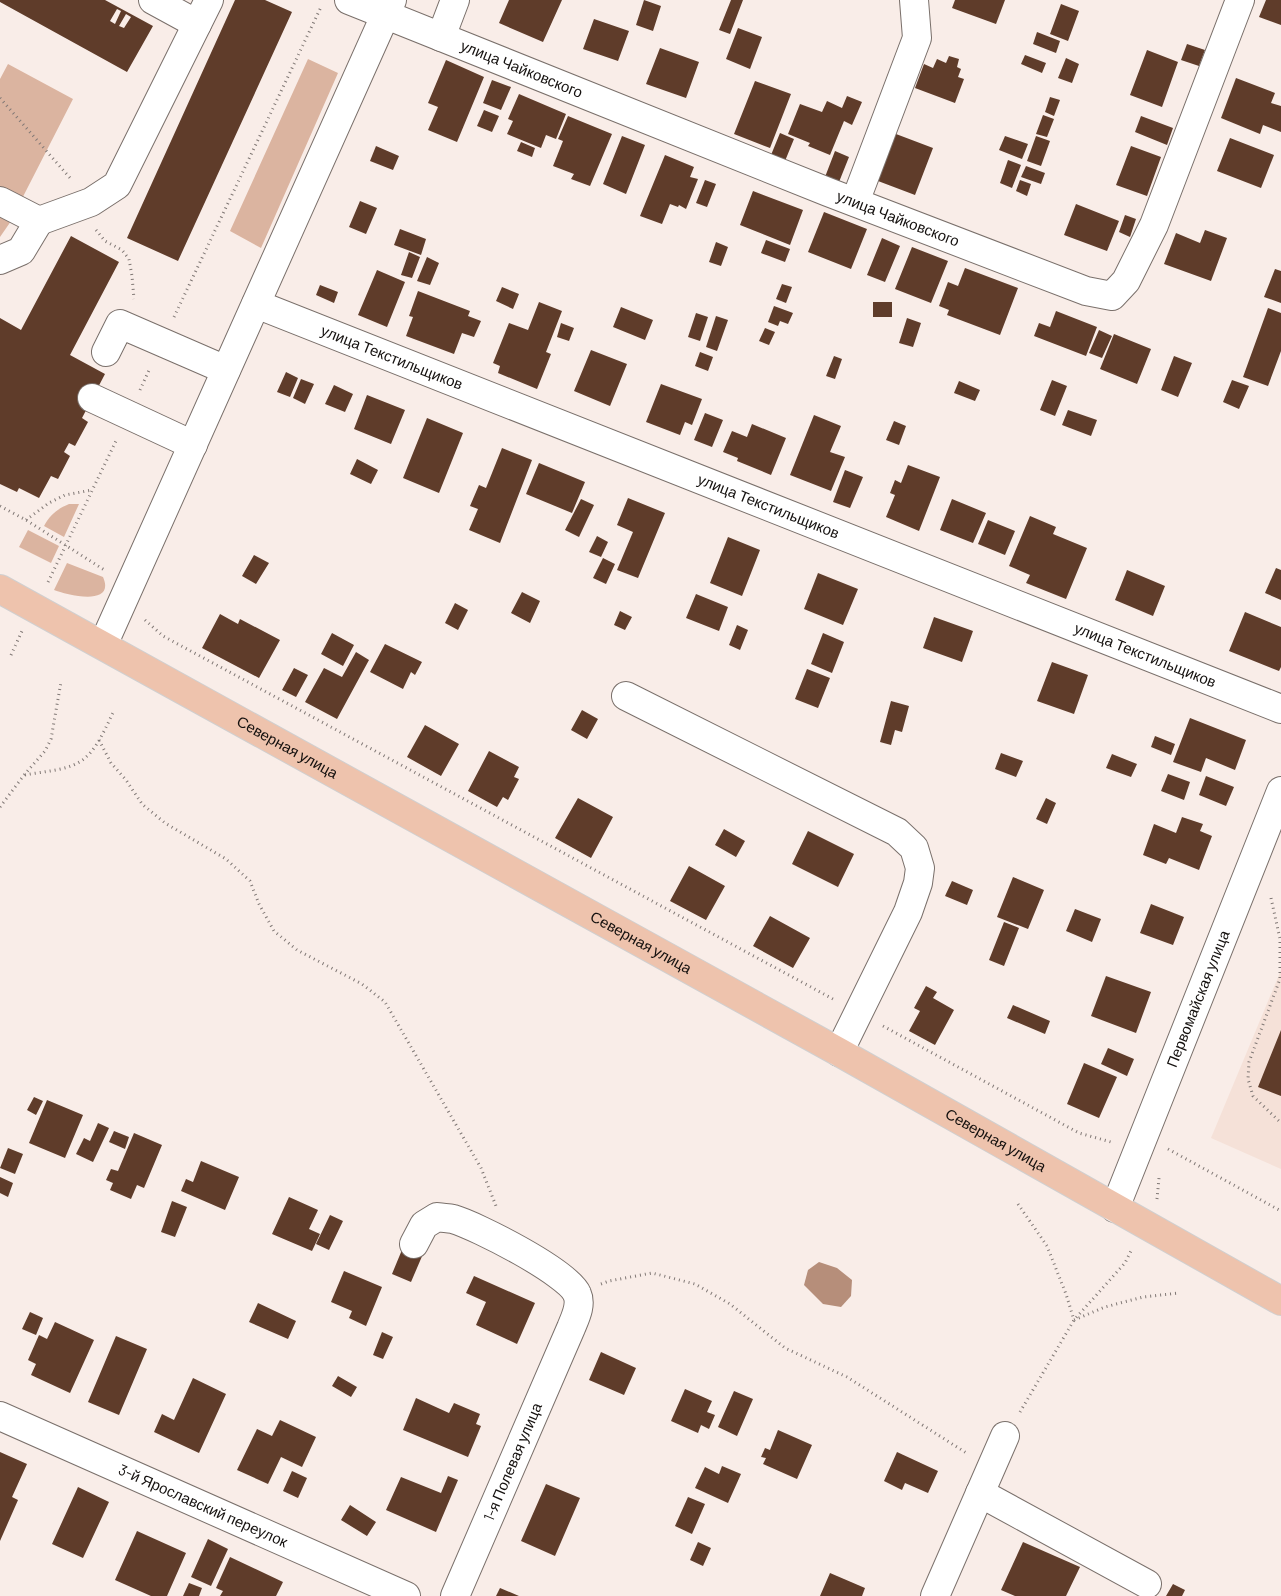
<svg xmlns="http://www.w3.org/2000/svg" width="1281" height="1596" font-family="Barlow,sans-serif">
  <rect width="100%" height="100%" fill="#f9ede8"/>
  <path fill="#f5e1d8" d="M1281,970V1169L1211,1138Z"/>
  <path fill="#dbb4a0" d="M308,59L338,73L261,248L230,231Z
    M8,64L73,99L9,224L0,237V79Z
    M69,504H79L64,537L44,526C50,515 57,509 69,504Z
    M28,530L59,546L51,563L19,547Z
    M67,563L103,577C116,607 67,595 54,590Z"/>
  <path fill="#b68e7a" d="M819,1262L837,1268L852,1280L851,1296L841,1307L823,1304L804,1285L808,1270Z"/>
  <path fill="#5f3c2a" fill-rule="evenodd" d="M0,0H105L153,26L127,72L0,2ZM117,9L121,11L115,24L110,21ZM126,14L131,17L124,28L119,26Z
    M235,0H265L292,12L178,261L127,238Z
    M509,0H562L543,42L499,23Z
    M644,0L661,6L653,31L636,25Z
    M731,0H743L730,34L719,30Z
    M955,0H1005L996,24L952,8Z
    M1266,0H1281V25L1259,17Z
    M1061,4L1079,11L1068,41L1050,34Z
    M594,19L629,31L618,61L583,49Z
    M738,28L762,37L750,69L726,59Z
    M1037,32L1060,41L1056,53L1033,44Z
    M1187,44L1205,50L1199,66L1181,60Z
    M660,48L699,62L686,98L646,84Z
    M1147,50L1178,62L1162,107L1130,95Z
    M1025,55L1046,63L1042,73L1021,64Z
    M949,56L959,59L957,67L961,69L958,77L964,79L955,103L915,88L924,64L933,68L937,59L946,63Z
    M1066,58L1079,64L1072,83L1058,78Z
    M446,60L484,77L457,142L428,130L438,107L428,103Z
    M1236,78L1275,93L1271,103L1281,106V132L1263,125L1260,134L1221,118Z
    M492,80L511,87L501,110L483,103Z
    M755,81L791,94L770,148L734,134Z
    M519,94L566,114L556,139L546,135L541,148L507,134L513,121L508,119Z
    M847,96L862,102L852,125L844,121L830,155L808,146L810,143L788,134L800,104L822,112L827,101L842,108Z
    M1050,97L1060,100L1054,116L1045,112Z
    M484,110L499,116L492,132L477,126Z
    M1043,115L1054,119L1047,137L1036,134Z
    M568,116L612,134L590,186L571,179L574,174L553,166L563,141L558,139Z
    M1141,116L1173,128L1167,145L1135,132Z
    M780,133L794,139L785,161L771,155Z
    M896,134L933,148L915,195L878,181Z
    M622,136L645,145L626,194L603,184Z
    M1005,136L1028,144L1022,159L999,150Z
    M1036,136L1050,141L1041,166L1027,161Z
    M1230,138L1274,155L1261,188L1217,171Z
    M521,142L535,148L532,157L517,151Z
    M376,146L399,156L393,170L370,161Z
    M1131,146L1161,157L1147,196L1116,185Z
    M835,151L849,157L839,182L825,177Z
    M665,155L694,167L690,177L698,179L686,209L679,205L678,207L670,204L662,224L640,216Z
    M1008,160L1021,165L1012,188L1000,183Z
    M1026,166L1045,173L1041,184L1021,177Z
    M705,180L716,184L707,207L696,203Z
    M1020,180L1031,184L1027,196L1016,191Z
    M753,191L803,210L790,245L740,225Z
    M360,201L377,208L366,234L349,227Z
    M1076,204L1119,221L1107,251L1064,235Z
    M824,212L867,229L851,269L808,252Z
    M1125,215L1136,219L1130,237L1119,232Z
    M400,229L426,239L421,255L394,245Z
    M1205,230L1227,238L1211,281L1164,264L1176,233L1200,243Z
    M71,236L119,262L70,355L105,374L82,418L88,422L75,446L69,443L64,452L70,456L58,479L51,476L39,498L19,488L17,492L0,484V318L21,330Z
    M882,238L900,246L885,282L867,275Z
    M766,240L790,249L785,262L761,253Z
    M716,242L728,247L721,266L709,262Z
    M912,247L948,261L931,303L895,289Z
    M409,252L420,257L412,278L401,275Z
    M427,257L439,263L430,285L417,281Z
    M965,268L1018,288L1000,335L947,315L949,310L939,306L948,282L958,286Z
    M1275,269L1281,271V303L1264,297Z
    M377,270L405,282L387,327L358,315Z
    M782,284L792,287L786,303L776,299Z
    M320,285L338,292L334,303L316,295Z
    M502,287L519,294L513,309L496,301Z
    M418,291L470,311L468,316L481,321L474,337L462,333L454,354L406,336L413,317L409,316Z
    M539,302L562,311L546,352L551,354L537,389L498,373L500,366L493,363L509,323L528,330Z
    M873,302H892V317H873Z
    M774,306L793,313L788,324L780,321L778,326L768,322Z
    M621,307L653,320L645,340L613,327Z
    M1268,308L1281,313V351L1268,386L1243,377Z
    M1056,311L1097,327L1086,356L1034,336L1039,323L1050,327Z
    M696,313L708,317L700,341L688,337Z
    M716,316L728,320L717,351L706,347Z
    M907,318L921,323L913,347L899,343Z
    M561,323L574,328L569,341L557,337Z
    M765,328L775,332L769,345L759,341Z
    M1099,330L1112,336L1102,358L1089,353Z
    M1114,334L1151,349L1137,384L1100,369Z
    M591,350L627,364L610,406L574,391Z
    M700,352L713,357L708,371L695,366Z
    M834,356L842,359L835,379L826,376Z
    M1174,356L1192,363L1178,397L1161,390Z
    M286,372L298,378L290,397L277,392Z
    M301,379L314,384L305,404L293,398Z
    M1052,380L1067,386L1055,416L1040,410Z
    M1232,380L1249,386L1239,409L1223,402Z
    M959,381L980,390L975,401L954,393Z
    M661,384L702,399L692,425L685,422L680,435L646,422Z
    M334,385L353,394L345,412L325,404Z
    M367,395L405,410L391,444L354,429Z
    M1068,410L1097,420L1091,436L1062,425Z
    M705,413L723,420L712,447L694,440Z
    M814,415L841,426L830,452L845,457L831,491L790,475Z
    M427,418L463,433L439,493L403,478Z
    M894,421L906,426L899,445L886,440Z
    M752,424L786,438L771,475L737,461L738,458L723,452L732,431L747,437Z
    M502,448L532,460L500,543L469,530L478,509L470,506L479,485L486,488Z
    M357,459L378,470L371,484L350,474Z
    M539,463L585,482L572,513L526,494Z
    M908,465L940,477L919,531L886,517L895,495L890,493L895,480L901,483Z
    M845,470L863,477L850,508L833,502Z
    M628,498L665,513L638,578L617,570L633,532L617,525Z
    M581,499L594,505L579,537L565,530Z
    M952,499L986,513L973,543L940,530Z
    M1030,516L1056,527L1053,534L1087,548L1066,599L1026,583L1030,575L1009,566Z
    M988,520L1015,531L1005,555L978,544Z
    M597,536L608,542L601,557L589,552Z
    M728,537L760,550L742,596L710,583Z
    M254,555L269,563L256,584L242,576Z
    M603,558L615,564L606,584L593,578Z
    M1276,568L1281,570V600L1265,593Z
    M1127,570L1165,586L1153,616L1115,600Z
    M818,573L858,589L843,625L804,609Z
    M522,592L540,601L530,623L511,613Z
    M696,594L728,607L719,631L686,618Z
    M455,603L468,610L458,630L445,623Z
    M620,611L632,617L625,630L614,625Z
    M1245,612L1281,627V667L1279,671L1229,651Z
    M220,614L238,624L240,619L280,640L259,678L202,648Z
    M934,617L973,631L962,662L923,648Z
    M737,625L748,630L740,650L729,645Z
    M332,633L354,645L343,666L321,654Z
    M823,633L844,642L832,673L811,664Z
    M385,644L422,662L415,675L411,672L403,689L370,672Z
    M356,652L369,660L337,719L305,702L324,668L342,677Z
    M1052,662L1088,675L1074,714L1037,701Z
    M294,668L308,675L296,697L282,690Z
    M807,669L830,678L818,708L795,699Z
    M891,701L909,706L902,732L895,730L891,745L880,742Z
    M582,710L598,719L587,739L571,730Z
    M1190,718L1246,740L1235,770L1206,758L1201,772L1173,762Z
    M425,725L459,744L441,776L407,757Z
    M1155,736L1175,744L1171,755L1151,747Z
    M489,751L519,767L514,777L519,779L508,800L503,797L497,807L468,791Z
    M1001,753L1023,761L1016,777L995,769Z
    M1112,754L1137,764L1131,777L1106,768Z
    M1168,774L1190,782L1184,800L1161,791Z
    M1206,776L1234,787L1226,806L1199,795Z
    M578,798L613,817L591,858L555,838Z
    M1046,798L1056,803L1047,824L1036,819Z
    M1182,817L1203,824L1200,831L1212,836L1199,870L1169,858L1166,864L1143,855L1154,824L1176,833Z
    M724,829L745,841L736,857L715,845Z
    M808,831L854,854L838,887L792,864Z
    M689,866L725,886L706,920L670,901Z
    M1013,877L1044,890L1028,929L997,917Z
    M952,881L973,890L967,905L945,896Z
    M1151,904L1184,917L1173,945L1140,933Z
    M1075,909L1101,919L1092,942L1066,931Z
    M770,916L810,938L793,968L753,946Z
    M1004,922L1019,928L1004,966L989,960Z
    M1106,976L1151,992L1136,1033L1091,1016Z
    M926,986L937,992L933,998L954,1010L935,1045L909,1031L920,1011L914,1008Z
    M1013,1005L1050,1021L1045,1034L1007,1018Z
    M1281,1030V1096L1258,1087Z
    M1108,1048L1134,1059L1127,1076L1101,1064Z
    M1084,1063L1117,1077L1099,1118L1067,1104Z
    M34,1097L43,1101L36,1115L27,1110Z
    M47,1100L83,1115L65,1158L29,1143Z
    M98,1123L109,1128L93,1162L76,1154L84,1138L90,1141Z
    M114,1131L129,1137L125,1149L109,1142Z
    M134,1133L162,1145L144,1188L137,1185L131,1199L110,1190L113,1183L106,1180L111,1169L118,1171Z
    M8,1148L23,1154L15,1174L0,1168Z
    M201,1161L239,1177L225,1210L181,1191L186,1179L193,1182Z
    M0,1177L13,1183L8,1197L0,1193Z
    M289,1197L318,1210L309,1229L320,1234L312,1251L272,1234Z
    M172,1201L187,1207L175,1237L161,1232Z
    M330,1215L343,1221L329,1250L316,1244Z
    M404,1245L423,1254L411,1282L392,1274Z
    M344,1271L382,1287L366,1326L349,1318L352,1311L331,1302Z
    M474,1276L535,1303L517,1344L476,1325L486,1302L466,1293Z
    M258,1303L296,1321L288,1339L249,1322Z
    M30,1312L43,1318L36,1335L22,1329Z
    M55,1322L94,1340L70,1393L31,1375L36,1364L28,1360L39,1335L47,1339Z
    M382,1332L393,1337L383,1359L373,1355Z
    M116,1336L147,1349L119,1415L88,1402Z
    M601,1352L636,1368L624,1395L589,1380Z
    M338,1376L357,1387L351,1397L332,1386Z
    M193,1378L226,1394L199,1453L154,1432L162,1414L174,1420Z
    M685,1389L712,1401L707,1412L715,1415L709,1429L701,1425L698,1433L671,1421Z
    M734,1391L753,1399L737,1436L718,1427Z
    M416,1398L449,1413L454,1403L480,1414L476,1424L481,1426L468,1457L403,1430Z
    M280,1420L316,1437L302,1467L281,1457L268,1484L237,1470L257,1429L272,1436Z
    M778,1430L812,1445L797,1479L763,1464L766,1458L761,1457L765,1448L770,1450Z
    M0,1452L27,1464L12,1497L18,1500L0,1541Z
    M897,1452L938,1471L928,1493L905,1483L902,1490L884,1481Z
    M722,1466L741,1474L728,1503L695,1488L705,1467L719,1474Z
    M292,1471L307,1478L298,1498L283,1491Z
    M448,1476L458,1480L436,1532L386,1510L401,1477L441,1493Z
    M546,1484L580,1498L555,1556L521,1541Z
    M78,1487L109,1502L83,1558L52,1544Z
    M688,1497L705,1504L692,1534L675,1526Z
    M350,1505L376,1522L367,1536L341,1520Z
    M137,1531L186,1553L167,1596H151L115,1580Z
    M208,1539L228,1549L211,1586L191,1577Z
    M698,1542L711,1548L703,1566L690,1560Z
    M1023,1542L1080,1567L1066,1596H1015L1001,1590Z
    M230,1557L283,1582L276,1596H220L223,1591L216,1588Z
    M830,1573L865,1588L862,1596H820Z
    M189,1583L202,1588L199,1596H183Z
    M1173,1584L1185,1590L1182,1596H1166Z
    M500,1588L519,1596H496Z"/>
  <g fill="none" stroke-linecap="round" stroke-linejoin="round">
    <g stroke="#7a706b" stroke-width="30">
      <g id="minor">
        <path d="M153,0L197,24"/>
        <path id="s1" d="M349,0L828,192L1086,291L1112,296L1126,281L1154,225L1240,0"/>
        <path d="M441,37L455,0"/>
        <path d="M0,201L39,221L21,251L0,260"/>
        <path d="M855,202L917,38L914,0"/>
        <path d="M39,221L91,202L117,185L209,0"/>
        <path id="s2" d="M256,304L1281,709"/>
        <path d="M106,352L120,324L226,370"/>
        <path d="M92,398L193,445"/>
        <path d="M103,645L392,0"/>
        <path d="M626,696L897,832L914,848L920,868L918,883L908,912L839,1052"/>
        <path id="s3" d="M1115,1208L1281,791"/>
        <path d="M414,1244L424,1225L437,1217C442,1218 448,1218 453,1219C477,1226 569,1273 577,1294C582,1305 575,1318 571,1328L455,1596"/>
        <path id="s4" d="M0,1416L406,1596"/>
        <path d="M980,1493L1147,1584"/>
        <path d="M935,1596L1005,1436"/>
      </g>
    </g>
    <g stroke="#d0cfcf" stroke-width="30">
      <g id="major">
        <path id="s5" d="M0,589L839,1052L1281,1301"/>
      </g>
    </g>
    <path stroke="#807875" stroke-width="3" stroke-dasharray="1 4" stroke-linecap="butt" d="M0,98L71,179
      M96,230L105,241L122,250L129,259L132,276L134,299
      M174,317L321,7
      M140,390L150,368
      M0,506L26,520L106,571
      M26,520L49,503L65,495L92,490
      M48,582L116,441
      M145,620L163,636L833,999
      M11,655L22,631
      M99,740L111,763L126,780L142,804L165,823L226,859L250,881L259,904L274,931L297,950L362,984L385,1002L481,1168L496,1206
      M25,775C44,771 70,771 85,758C99,746 106,726 114,711
      M0,807L24,775L45,751L51,739L61,682
      M1271,898L1280,939V979L1249,1062L1248,1079L1253,1096L1281,1123
      M883,1026L1079,1133L1111,1142
      M1168,1149L1281,1211
      M1157,1199L1159,1178
      M1018,1204L1047,1246L1066,1294L1074,1320L1105,1307L1143,1297L1179,1293
      M601,1284L609,1281L652,1273L695,1284L730,1304L785,1348L847,1377L968,1454
      M1020,1412L1074,1320L1125,1263L1132,1249"/>
    <use href="#minor" stroke="#fff" stroke-width="28"/>
    <use href="#major" stroke="#eec3ad" stroke-width="28"/>
  </g>
  <g text-anchor="middle" stroke-width="5" stroke-linejoin="round" paint-order="stroke">
    <g font-size="15" fill="#14100e" stroke="#fff">
      <text dy="5" stroke="none"><textPath href="#s1" startOffset="186">улица Чайковского</textPath></text>
      <text dy="5" stroke="none"><textPath href="#s1" startOffset="591">улица Чайковского</textPath></text>
      <text dy="5" stroke="none"><textPath href="#s2" startOffset="146">улица Текстильщиков</textPath></text>
      <text dy="5" stroke="none"><textPath href="#s2" startOffset="551">улица Текстильщиков</textPath></text>
      <text dy="5" stroke="none"><textPath href="#s2" startOffset="956">улица Текстильщиков</textPath></text>
      <text dy="5" stroke="none"><textPath href="#s5" startOffset="328">Северная улица</textPath></text>
      <text dy="5" stroke="none"><textPath href="#s5" startOffset="732">Северная улица</textPath></text>
      <text dy="5" stroke="none"><textPath href="#s3" startOffset="225">Первомайская улица</textPath></text>
      <text dy="5" stroke="none"><textPath href="#s5" startOffset="1138">Северная улица</textPath></text>
      <text transform="translate(513 1462) rotate(-67)" y="5">1-я Полевая улица</text>
      <text dy="5" stroke="none"><textPath href="#s4" startOffset="222">3-й Ярославский переулок</textPath></text>
    </g>
  </g>
</svg>
